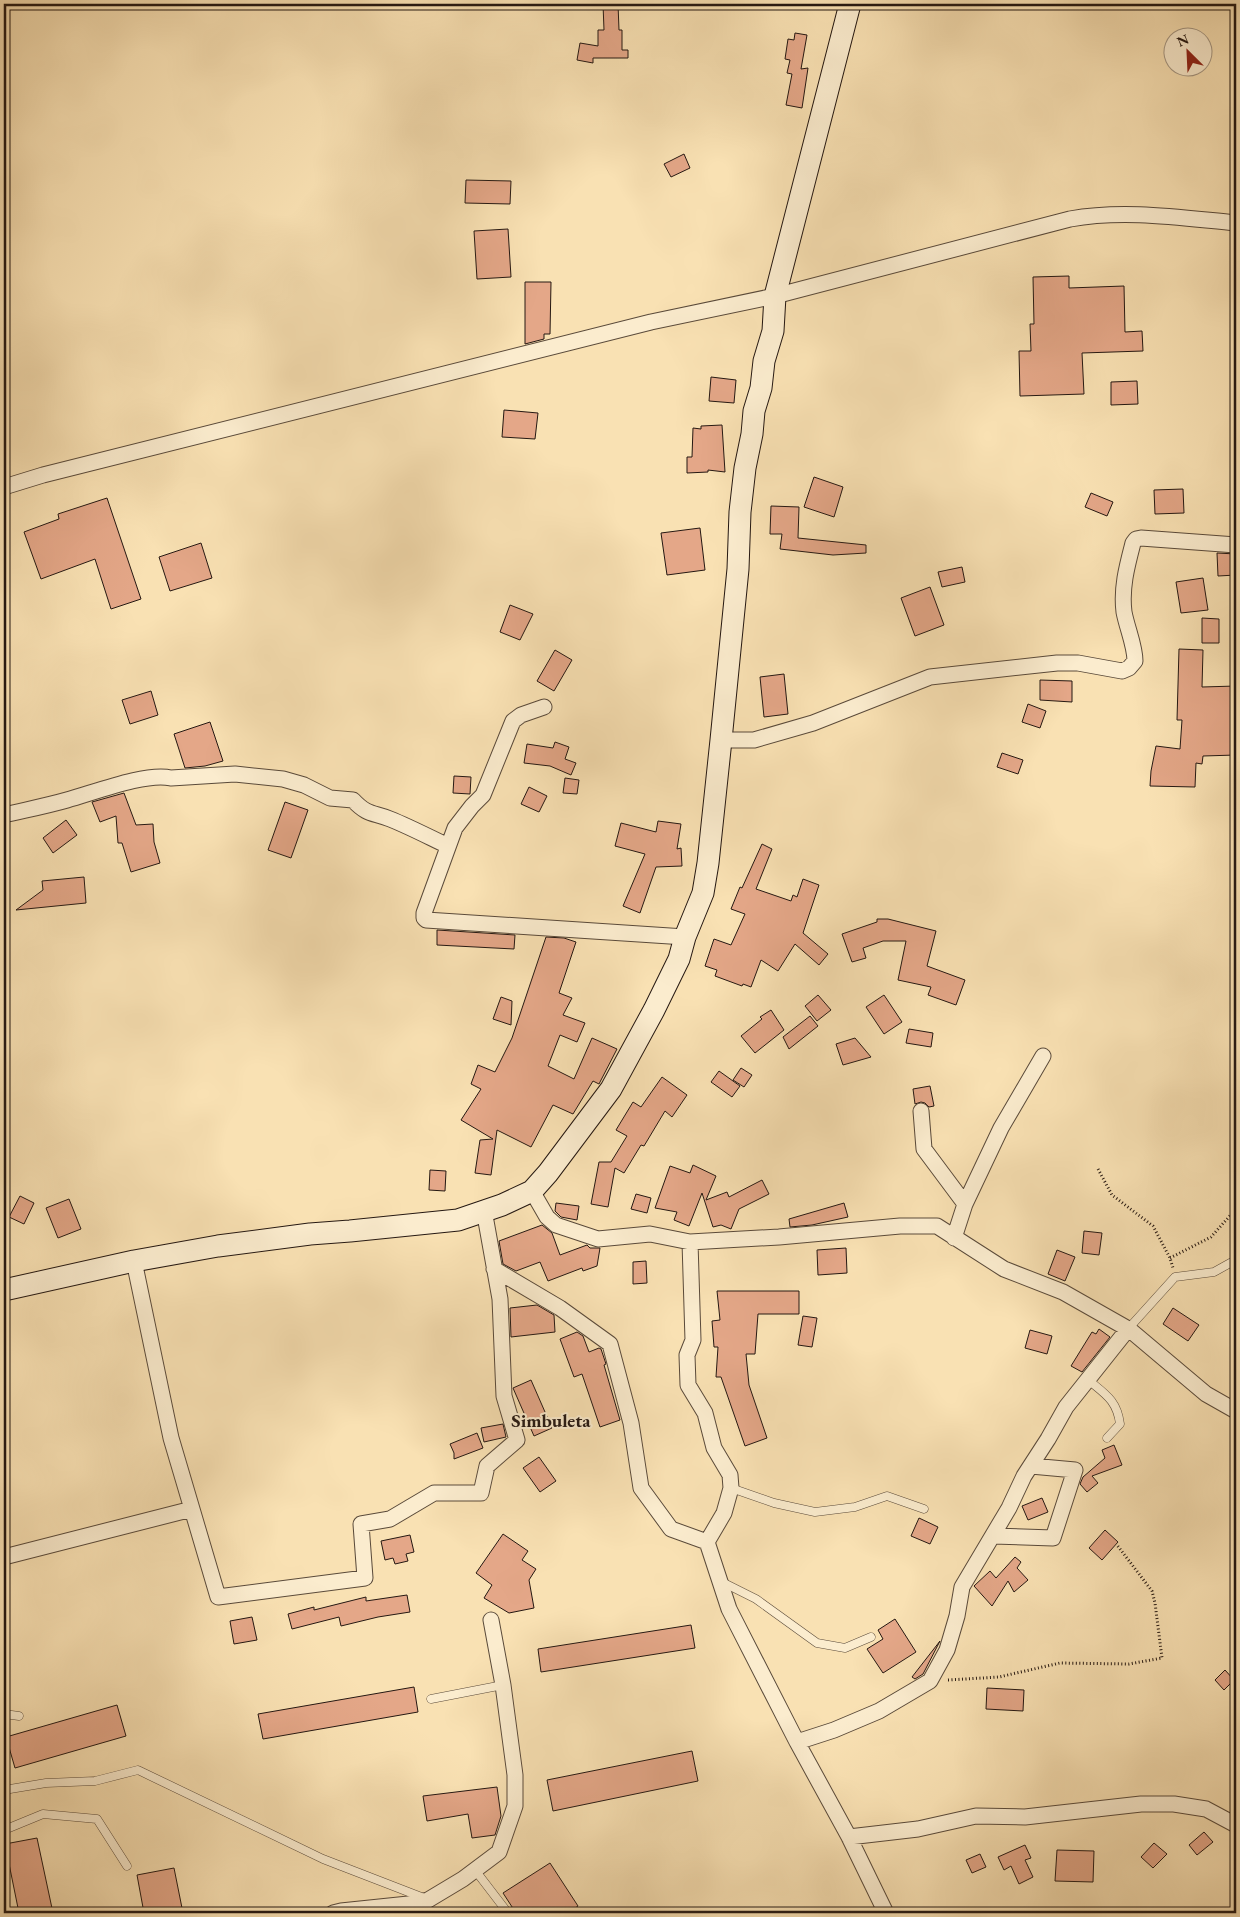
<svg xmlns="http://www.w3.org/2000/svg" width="1240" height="1917" font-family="'EB Garamond',serif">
  <rect width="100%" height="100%" fill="#f9e1b3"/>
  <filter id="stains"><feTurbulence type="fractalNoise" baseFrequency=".004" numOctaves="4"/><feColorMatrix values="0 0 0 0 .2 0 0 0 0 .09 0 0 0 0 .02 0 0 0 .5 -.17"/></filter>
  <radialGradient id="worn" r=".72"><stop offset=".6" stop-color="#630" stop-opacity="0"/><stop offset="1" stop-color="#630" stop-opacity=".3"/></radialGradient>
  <path fill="#e4a788" stroke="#251812" d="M603,4H618L619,30H622V50H628V58H593V63L577,60L580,43L598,46V30H604Z
    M795,33L807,35L801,69L808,68L802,108L786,105L792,74L787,73L790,60L785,59L788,39L794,40Z
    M684,154L690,168L671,177L664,164Z
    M466,180L511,181L510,204L465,203Z
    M508,229L511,277L477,279L474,231Z
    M1069,276V288L1124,286L1125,332L1142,331L1143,351L1082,353L1084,394L1020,396L1019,351H1031L1030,324H1034L1033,277Z
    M525,282H551L550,334H544V339L525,344Z
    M711,377L736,380L734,403L709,401Z
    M1137,381L1138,404L1111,405V382Z
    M504,410L538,413L535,439L502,437Z
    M722,425L725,472L708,470V472L687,473V457H692L693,428L701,429V426Z
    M814,477L843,487L834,517L804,507Z
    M1183,489L1184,513L1155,514L1154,490Z
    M1091,493L1113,502L1107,516L1085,507Z
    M107,498L141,599L111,609L95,559L41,579L24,532L59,519L58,514Z
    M771,506L799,507L798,538L866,545V553L833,555L780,549L782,534H770Z
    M700,528L705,570L667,575L661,533Z
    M201,543L212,578L170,591L159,557Z
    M1217,553L1236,554V575L1218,576Z
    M962,567L965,582L942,587L938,572Z
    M1203,578L1208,610L1181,613L1176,582Z
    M930,587L944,625L915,636L901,598Z
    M510,605L533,614L520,640L500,632Z
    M1202,618L1219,619V643H1202Z
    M1179,649L1203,650L1202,687L1236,686V755L1203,756L1202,764L1196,763L1195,787L1150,786L1151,771L1156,746L1180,749L1182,720H1177Z
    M555,650L572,660L554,691L537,681Z
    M784,674L788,714L764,717L760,677Z
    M1040,680L1072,681V702L1040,700Z
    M151,691L158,715L130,724L122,700Z
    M1028,704L1046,711L1040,728L1022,722Z
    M210,722L223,761L205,766L185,768L174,734Z
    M555,742L569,747L565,759L576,763L571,775L550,766L524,763L527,744L553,748Z
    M1002,753L1023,760L1018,774L997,767Z
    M454,776L471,777L470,794L453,793Z
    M565,778L579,780L577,794L563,793Z
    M529,787L547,796L539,812L521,804Z
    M124,793L136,825L153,824L154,842L160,863L131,872L122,843H118L116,816L100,822L92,802Z
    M285,802L308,810L291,858L268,850Z
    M66,820L77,835L53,853L43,838Z
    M658,821L681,824L677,849L681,848L682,866L656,867L640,913L623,906L645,854L615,846L621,823L656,832Z
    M762,844L772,849L756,889L791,901L793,895L797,897L803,879L819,885L803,933L828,954L819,965L795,944L778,971L761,960L751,987L743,984L742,986L715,976L717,970L705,966L714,939L731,945L745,914L731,909L740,887L742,888Z
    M84,877L86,903L16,910L43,890L42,881Z
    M877,919H888L936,931L927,966L965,980L956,1005L928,995L931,987L898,980L906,941H883L863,948L866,958L852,962L842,934L877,922Z
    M437,930L515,935L514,949L437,945Z
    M546,937L564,938L576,942L559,993L572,998L563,1015L585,1023L577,1042L560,1035L548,1066L574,1079L592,1038L617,1049L600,1082L599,1084L593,1081L573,1114L553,1105L531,1147L497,1130L491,1175L475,1173L480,1140L493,1139L461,1120L481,1089L471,1084L478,1065L495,1072L512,1038Z
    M818,995L831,1010L817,1021L805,1006Z
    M884,995L902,1022L884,1034L866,1007Z
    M501,997L512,1001L511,1025L493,1019Z
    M771,1010L784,1030L755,1053L741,1036L762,1019L760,1017Z
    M810,1016L818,1026L789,1049L783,1037Z
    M909,1029L933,1033L931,1047L906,1043Z
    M855,1038L871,1057L843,1065L836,1044Z
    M741,1068L752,1075L744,1087L733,1080Z
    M719,1071L740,1086L732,1097L711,1082Z
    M662,1077L687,1095L672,1117L665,1111L644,1146L641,1145L624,1173L615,1168L608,1207L591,1204L599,1162H611L627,1136L616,1130L633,1102L641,1107Z
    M930,1086L934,1106L929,1107L925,1103L921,1102L915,1104L913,1089Z
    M693,1165L716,1176L706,1200L727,1192L729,1197L762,1180L769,1194L739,1209L731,1229L721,1225L713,1227L702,1193L689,1226L674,1220L677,1212L655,1208L670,1166L690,1173Z
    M430,1170L446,1171L445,1191L429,1190Z
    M636,1194L651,1198L647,1213L631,1209Z
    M20,1196L34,1203L24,1224L9,1217Z
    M69,1199L81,1229L58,1238L46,1208Z
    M556,1203L579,1206L577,1220L561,1217L555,1211Z
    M844,1203L848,1217L812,1225L790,1227L789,1219Z
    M542,1225L552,1233L560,1255L587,1245L590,1248H600L597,1266L583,1271L582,1268L548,1281L540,1262L516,1271L503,1264L499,1241Z
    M1084,1231L1102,1233L1099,1255L1082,1253Z
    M846,1248L847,1273L818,1275L817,1250Z
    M1057,1250L1075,1257L1065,1281L1048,1274Z
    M646,1261L647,1283L633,1284V1262Z
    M717,1291H799V1314H758L755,1354H746L749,1385L767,1438L745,1446L721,1377H716L718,1347H714L712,1321L720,1320Z
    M537,1305L554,1315L555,1332L511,1337L510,1308Z
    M1173,1308L1199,1325L1188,1341L1163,1324Z
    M803,1316L817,1318L812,1347L798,1345Z
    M1099,1329L1110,1337L1082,1372L1071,1366L1092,1332L1096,1334Z
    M1030,1330L1052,1336L1047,1354L1025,1348Z
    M577,1332L583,1336L589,1352L599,1348L601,1349L606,1364L604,1365L620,1420L600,1427L582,1374L574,1377L560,1339Z
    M531,1380L552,1428L534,1436L513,1388Z
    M503,1424L506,1437L484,1442L481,1428Z
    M477,1433L483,1448L454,1459V1453L450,1444Z
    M1114,1445L1122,1465L1092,1476L1098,1483L1087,1492L1080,1484L1083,1477L1105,1458L1102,1450Z
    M539,1457L556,1481L540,1492L523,1468Z
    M1042,1498L1048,1512L1028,1520L1022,1506Z
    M919,1518L938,1527L930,1544L911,1536Z
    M1105,1530L1118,1542L1102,1560L1089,1548Z
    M503,1534L528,1551L522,1560L536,1569L529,1580L534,1608L509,1613L484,1598L492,1585L476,1573Z
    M410,1535L414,1552L406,1554L408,1561L395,1564L393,1558L385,1560L381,1541Z
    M1015,1557L1021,1562L1017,1568L1028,1580L1014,1592L1008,1581L992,1606L974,1586L990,1571L996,1578Z
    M407,1595L410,1612L378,1617L341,1626L339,1617L292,1629L288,1614L314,1607V1610L366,1597V1601Z
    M252,1617L257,1640L234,1644L230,1621Z
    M895,1619L916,1652L883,1673L867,1649L883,1639L878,1630Z
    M691,1625L695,1648L541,1672L538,1649Z
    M940,1641L923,1674L915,1679L912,1677Z
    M1225,1670L1234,1680L1224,1690L1215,1680Z
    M414,1687L418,1712L263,1739L258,1714Z
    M987,1688L1024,1690L1023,1711L986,1709Z
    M117,1705L126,1736L15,1768L6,1737Z
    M692,1751L698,1781L553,1811L547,1780Z
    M497,1787L501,1816L495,1835L472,1838L468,1814L427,1821L423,1796Z
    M1204,1832L1213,1842L1197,1855L1189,1845Z
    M37,1838L53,1913H19L5,1844Z
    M1154,1843L1167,1854L1153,1868L1141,1857Z
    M1025,1845L1031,1858L1025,1860L1033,1877L1019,1884L1011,1866L1004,1870L998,1857Z
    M1057,1850L1094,1851L1093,1882L1055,1881Z
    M980,1854L986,1867L972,1873L966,1860Z
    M550,1863L578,1906L568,1913H516L503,1893Z
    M174,1868L183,1913H144L137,1875Z"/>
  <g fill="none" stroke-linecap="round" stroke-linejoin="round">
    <g stroke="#5a4a3a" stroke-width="9">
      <path id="lane" d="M1128,1329L1175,1277L1214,1272L1232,1262
        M1087,1379C1105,1394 1117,1400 1120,1424L1107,1438
        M731,1488L774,1503L815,1512L855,1507L887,1496L924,1509
        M720,1581L756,1599L817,1643L845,1648L871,1637
        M431,1699L503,1685
        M4,1714L19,1716
        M4,1790L46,1783L95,1781L138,1770L323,1859L424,1898
        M4,1830L43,1814L97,1819L127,1866
        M475,1870L508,1913"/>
    </g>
    <g stroke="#5a4a3a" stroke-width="17">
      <path id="street" d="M4,487L43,475L651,322L775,296L1070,219C1125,209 1182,218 1236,223
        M544,707L521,715L513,721L483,795L472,806L455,828L424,913V918L426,920L685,937
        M721,740H754L813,723L930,677L1057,663H1078L1122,671L1129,668L1135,661C1135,646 1127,628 1124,612C1121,588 1127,566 1133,543L1136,539L1141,538L1236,545
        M4,815C25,810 46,806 67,800C93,793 146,772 171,778L235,774L283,779L304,785L330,798L353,800C368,816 373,812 390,819C410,827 429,837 448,846
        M921,1111L924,1149L965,1204L954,1238
        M532,1191L547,1217L556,1225L598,1239L650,1234L690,1242L779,1237L900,1226H937L1004,1269L1063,1292L1130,1330L1206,1394L1236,1411
        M965,1204L1001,1128L1043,1056
        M690,1242L693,1340L687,1355L688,1385L705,1413L714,1448L730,1475L731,1488L724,1513L707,1542L729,1609L797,1742L849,1837L886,1913
        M134,1261L171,1438L218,1597L365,1578L361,1524L390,1519L434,1493H481L487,1466L517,1440L504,1396L500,1299L484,1210
        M494,1269L560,1308L610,1344L631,1423L641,1488L671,1529L707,1542
        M993,1536L1053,1538L1075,1470L1031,1466
        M4,1557L192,1509
        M797,1742L834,1730L879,1711L930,1681L947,1650L957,1616L962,1587L1009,1508L1024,1476L1048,1439L1066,1407L1128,1329
        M849,1837L918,1829L976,1816L1025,1817L1141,1804H1174L1206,1809L1236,1825
        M333,1913L341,1911L418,1903L428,1900L463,1879L499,1852L515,1806V1775L503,1685L491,1620"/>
    </g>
    <g stroke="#251812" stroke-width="23">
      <path id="secondary" d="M4,1290L134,1261L218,1246L310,1234L350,1231L458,1220L502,1205L532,1191L548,1173L611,1089L654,1010L679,959L685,937L703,893L708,863L721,740L738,569L740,512L745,468L752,434L754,411L761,388L764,361L773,331L775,296L850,4"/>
    </g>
    <path stroke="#251812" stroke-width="3" stroke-dasharray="1 2.5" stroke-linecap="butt" d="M1098,1169L1112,1195L1153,1226L1170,1258L1173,1268
      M1170,1258L1211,1237L1236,1209
      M948,1680L999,1677L1060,1663L1129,1664L1162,1658L1155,1603L1152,1591L1117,1545"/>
    <use href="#lane" stroke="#fbecce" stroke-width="8"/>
    <use href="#street" stroke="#fbecce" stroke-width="15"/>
    <use href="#secondary" stroke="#fbecce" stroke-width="21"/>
  </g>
  <g text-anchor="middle" stroke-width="4" stroke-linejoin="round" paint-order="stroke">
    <g font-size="19" font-weight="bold" fill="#251812" stroke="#fbecce">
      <text x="551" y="1427">Simbuleta</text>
    </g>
  </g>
  <rect width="1240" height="1917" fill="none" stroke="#f9e1b3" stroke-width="20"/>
  <rect x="5" y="5" width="1230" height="1907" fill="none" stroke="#251812" stroke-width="2.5"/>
  <rect x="10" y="10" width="1220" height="1897" fill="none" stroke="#251812"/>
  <g transform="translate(1188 52) rotate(336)"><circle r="24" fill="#fbecce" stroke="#a59783"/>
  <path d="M0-4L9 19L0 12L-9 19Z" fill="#8f2418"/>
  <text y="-8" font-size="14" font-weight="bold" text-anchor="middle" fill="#251812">N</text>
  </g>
  <rect width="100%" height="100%" filter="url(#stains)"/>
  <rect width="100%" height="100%" fill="url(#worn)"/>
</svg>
